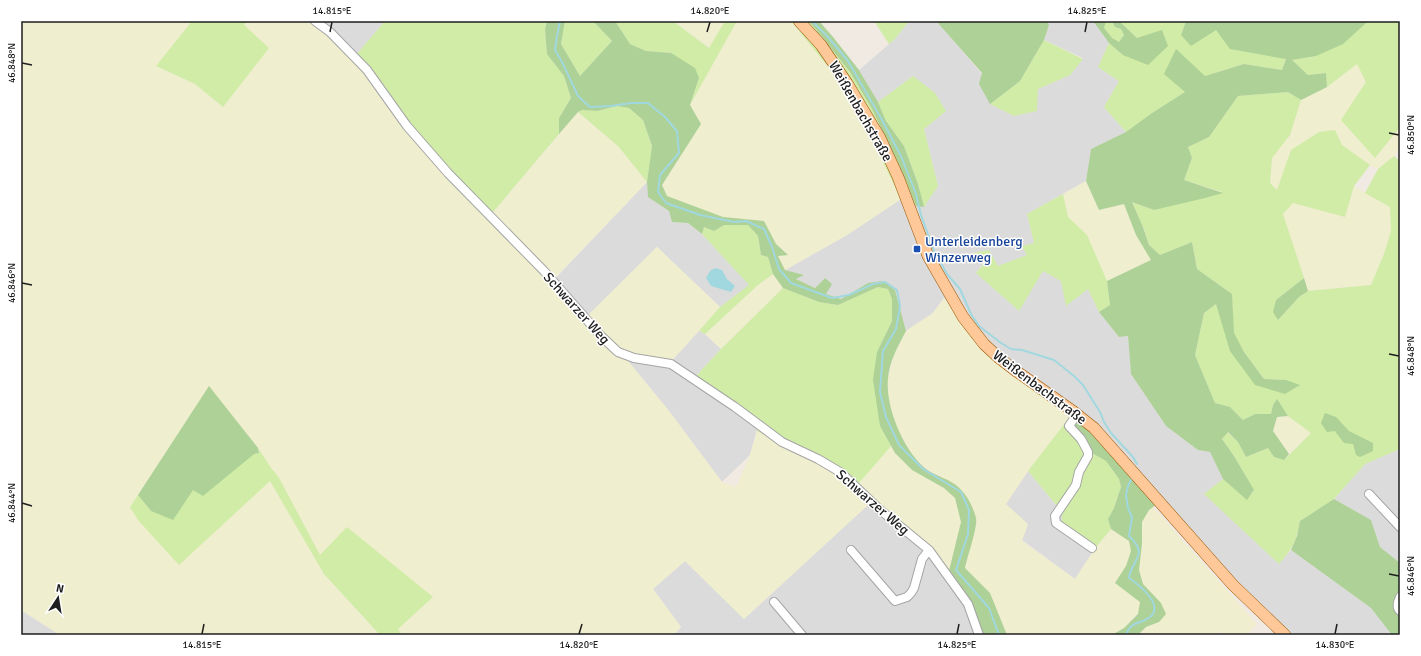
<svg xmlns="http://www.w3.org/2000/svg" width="1421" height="656" font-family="Signika,sans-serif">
  <rect width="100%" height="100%" fill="#f0eae3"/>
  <path fill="#dcdbdb" d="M315,21H385L356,55Z
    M909,21H936L982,74L1038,89L1070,75L1083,58L1044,40L1049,25L1047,21H1093L1109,43L1098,67L1119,81L1104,107L1126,132L1091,149L1086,181L1027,214L1034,243L1027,255L998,266L974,254L986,261L976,273L1043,271L1061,281L1088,289L1099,312L1119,337L1128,336L1131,374L1166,426L1198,450L1210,452L1223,479L1205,494L1279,563L1291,550L1371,608L1392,635H1282L1098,435L1063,407L1007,372L995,360L944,298L933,313L906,331L895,290L868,283L841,299L826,294L825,278L815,288L796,279L803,275L785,270L847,235L901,199L938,186L924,129L945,111L913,76L878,102L859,70L895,39Z
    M647,182L649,197L669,211L672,222L688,223L702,234L750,285L720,307L657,247L583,321L551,283Z
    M699,331L705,334L721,349L695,377L759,422L750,455L722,482L669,411L628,361L668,365Z
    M1399,449L1400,450V563L1380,547L1371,520L1334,499L1365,464Z
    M1028,471L1062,512V523L1096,547L1075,579L1022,540L1006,504Z
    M869,504L949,571L971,601L983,635H674L681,627L653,589L685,561L744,619Z
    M21,610L60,635H21Z"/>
  <path fill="#efeece" d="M21,21H192L156,66L195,84L223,107L244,25L247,21H315L356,55L488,218L578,112L618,146L647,182L551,282L583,320L657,247L720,307L668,365L628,361L669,411L722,482L736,487L750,455L757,431L828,468L852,489L891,446L895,453L912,470L944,488L955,498L961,522L949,571L869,504L744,619L685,561L653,589L681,627L674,635H402L398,629L433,597L320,555L278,476L271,468L258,448L130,507L138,519L179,564L270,481L324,574L380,635H60L21,610Z
    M673,21H725L710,48Z
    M737,21H791L838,79L878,152L901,199L847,235L785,270L778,256L788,254L776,244L764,221L723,217L708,212L666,196L662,185L701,124L690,105Z
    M1357,64L1366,81L1375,158L1400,127V147L1394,156L1378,169L1366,163L1342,145L1335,130L1291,150L1278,191L1270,183L1272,158L1290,135L1301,100L1327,87Z
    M1086,181L1099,210L1124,203L1136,235L1152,260L1107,281L1087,235L1068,217L1063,194Z
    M1354,186L1390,207L1391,231L1384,254L1371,285L1308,291L1283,215L1293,202L1345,217Z
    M773,274L783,288L721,349L705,334L758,285Z
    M944,298L995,360L1007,372L1063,407L1072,414L1028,471L1006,504L1028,524L1022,541L1075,579L1096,547L1111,529L1129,541L1131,551L1126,566L1115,583L1140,602L1138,613L1124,628L1112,635H1007L990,593L965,568L977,520L956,485L928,470L913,456L899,431L888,402V379L894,355L906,331L933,313Z
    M1288,416L1311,433L1289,454L1273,431L1277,417Z
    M1153,507L1257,624L1247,635H1224L1219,631L1215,635H1143L1141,632L1146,627L1159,622L1161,603L1143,584L1139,570L1142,544V522L1149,510Z"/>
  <path fill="#d0eca6" d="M192,21H247L244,25L269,48L223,107L195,84L156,66Z
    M385,21H547L545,29L547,54L564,76L571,98L559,118V134L488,218L405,130L356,55Z
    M565,21H593L612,41L580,76L561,44Z
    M615,21H673L709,48L725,21H737L690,105L699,78L671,53L646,51L630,44Z
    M791,21H809L850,72L872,109L902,172L916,206L905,204L901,199L878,152L838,79Z
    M874,21H909L895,39L889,44Z
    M1106,21H1112L1115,27L1121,29L1124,35L1119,42L1112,39L1103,28Z
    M1119,21H1186L1181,35L1216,30L1231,49L1286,58L1282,70L1244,64L1205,76L1185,92L1152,113L1126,132L1104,107L1119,81L1098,67L1109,43L1123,55L1137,38Z
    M1367,21H1400V127L1375,158L1341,120L1366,82L1357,64L1327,87L1326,73L1308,75L1292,60L1316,56L1367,22Z
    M1044,40L1083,59L1070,75L1038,89L1037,111L1014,116L990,104L1020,81Z
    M913,76L935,93L946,111L924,129L938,186L924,207L918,184L904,146L886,121L878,102Z
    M1288,92L1301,100L1290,135L1272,158L1270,183L1277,190L1291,150L1319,132L1335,130L1342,145L1370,165L1354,186L1345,217L1293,203L1283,214L1304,278L1276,300L1278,320L1299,297L1308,291L1371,285L1384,254L1391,231L1390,207L1365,193L1378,169L1394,156L1400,161V449L1365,464L1334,499L1300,521C1296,542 1293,548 1279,564L1204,494L1223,479L1247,499L1254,491L1234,456L1222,439L1227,432L1238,442L1246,457L1268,448L1274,457L1284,460L1311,433L1288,416L1277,400L1273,405L1271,414H1255L1243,420L1230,407L1215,403L1195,355L1204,313L1216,304L1255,385L1286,380L1264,379L1244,352L1233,333L1232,294L1197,269L1192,242L1160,255L1149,245L1144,229L1132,202L1154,210L1222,192L1184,180L1192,158L1188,147L1209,137L1238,96Z
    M617,106L629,108L643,120L652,147L647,182L618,146L578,112L582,110L597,111Z
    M1063,194L1068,217L1087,235L1107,281L1110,305L1099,312L1088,289L1066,306L1061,281L1043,271L1019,311L976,273L986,261L973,253L989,250L998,266L1027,255L1022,246L1034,243L1027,214Z
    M724,225H748L758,236L761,255L768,257L773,274L758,285L705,334L699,331L720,307L749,285L702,234L704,227L714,231Z
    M878,287L888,289L892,299V321L877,352L880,426L891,446L853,490L828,468L757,431L759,422L695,377L721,349L783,288L819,302L838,305Z
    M1072,414L1092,453L1106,461L1119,479L1121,487L1114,508L1108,519L1111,529L1096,547L1062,523V512L1028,471Z
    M258,448L271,468L278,476L320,555L347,527L433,597L398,629L402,635H380L324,574L270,481L179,565L138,520L130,507L138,495L151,511L194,490L254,454L259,453Z"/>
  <path fill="#add196" d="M547,21H565L561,44L580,76L612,41L593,21H615L630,44L646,51L671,53L695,68L699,78L690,105L701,124L662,185L667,196L723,217L764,221L776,244L788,255L778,256L785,270L804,275L796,279L815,288L825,278L832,284L826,294L841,299L868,283L883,281L895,290L906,331C898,346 889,362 888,379C885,407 905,455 929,471C937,476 948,479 956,485C966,493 973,506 976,518C978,526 967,558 965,568L990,593L1007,635H983L971,601L949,571L961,522L955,498L944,488L912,470L895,453L880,426L873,380L877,352L892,321V299L888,289L878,287L838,305L819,302L783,288L773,274L768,257L761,255L758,236L748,225H724L714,231L704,227L702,234L688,223L672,222L669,211L648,197L647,182L652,146L643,120L629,108L617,106L597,111L582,110L578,112L559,134V118L571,98L564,76L547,54L545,29Z
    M809,21H819L833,37L859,70L878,102L886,121L904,146L918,184L924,207L916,206L902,172L872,109L850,72Z
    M936,21H1047L1049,25L1044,40L1020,81L990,104L979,84L982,73Z
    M1093,21H1106L1104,28L1112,38L1119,42L1124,35L1121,29L1115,27L1112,21H1119L1137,38L1162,30L1168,46L1148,65L1123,55L1109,43Z
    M1186,21L1367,22L1343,44L1316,56L1292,60L1308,75L1326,73L1327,87L1301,100L1288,92L1238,96L1209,137L1188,147L1192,158L1184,180L1223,193L1205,198L1154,210L1132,202L1143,227L1149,245L1160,255L1192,242L1197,269L1232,294L1234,333L1244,352L1264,379L1286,380L1300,385L1285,394L1255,385L1230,351L1216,304L1204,313L1195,355L1215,403L1230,407L1243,420L1255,414H1271L1273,405L1277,399L1288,416L1277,417L1273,431L1289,454L1284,460L1274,457L1268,448L1246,457L1238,442L1228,432L1222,439L1234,456L1254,490L1247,500L1223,479L1210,452L1198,450L1166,426L1131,374L1128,336L1119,337L1099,312L1110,305L1107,281L1151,260L1136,235L1124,204L1099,210L1086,181L1091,149L1126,132L1152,113L1185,92L1164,74L1176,49L1205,76L1244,64L1282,70L1286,59L1230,49L1216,30L1191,46L1181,35Z
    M1304,278L1308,291L1299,297L1278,320L1273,312L1276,300Z
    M209,386L258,448L259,453L254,454L203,496L193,490L173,520L151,511L138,495Z
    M1325,413L1336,417L1349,431L1373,443V451L1360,457L1356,455L1353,444L1344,443L1335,431L1327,432L1321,423Z
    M1077,418L1098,435L1157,504L1149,510L1142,522V544L1139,570L1143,584L1161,603L1166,614L1159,622L1146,627L1138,635H1112L1124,628L1138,614L1140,602L1115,583L1126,566L1131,551L1129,541L1111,529L1108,519L1114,508L1121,487L1119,479L1106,461L1092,453L1074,429Z
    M1334,499L1371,520L1380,547L1400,563V635H1392L1371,608L1291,550L1297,536L1300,521Z"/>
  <path fill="#a1d8df" d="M715,268L722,270L727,279L735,286L731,292L711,286L706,278L710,271Z"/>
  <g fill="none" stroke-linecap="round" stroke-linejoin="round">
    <path stroke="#a1d8df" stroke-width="2" d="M560,21L557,36L555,50L562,62L578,96L590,107L611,106L631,103H648L665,117L677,131L679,153L660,175L658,192L666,203L700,215L734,222L746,221L764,229L772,247L779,269L791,283L832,298L849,295L873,284L885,282L897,290L900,306L896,329L883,351L880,392L886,417L899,445L923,469L961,492L969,510L968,534L956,570L989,608L999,635
      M812,21L828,37L848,61L882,120L901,156L916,194L921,215L934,251L947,274L960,289L971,314L979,326L1001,343L1011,349L1022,350L1054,360L1074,376L1083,385L1100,412L1104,422L1111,433L1133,457L1137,464
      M1126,635C1131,620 1140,625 1150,617C1165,605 1138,584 1129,578C1131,559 1150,556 1129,536L1132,517L1128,508L1126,495L1128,486L1132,478"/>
    <g stroke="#a5a5a5" stroke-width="10">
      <path id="minor" d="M315,21L330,32L367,70L407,126L448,173L544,271L601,336L618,352L634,358L671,364L735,407L782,442L818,459L840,472L879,509L929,550L968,604L979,635
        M1077,414L1069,426L1081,439L1088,452V456L1079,472L1076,485L1055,516L1056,523L1092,548
        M1369,494L1400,527
        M851,550L895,601L907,597L911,593L914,588L922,559L929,550
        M1400,597C1398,601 1396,607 1400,611
        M774,602L802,635"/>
    </g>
    <g stroke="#985600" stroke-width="12">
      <path id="major" d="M799,21L821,45L847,83L880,138L898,177L928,256L963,317L984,344L999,358L1016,371L1074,412L1094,428L1233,585L1285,635"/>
    </g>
    <use href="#minor" stroke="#fff" stroke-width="8"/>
    <use href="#major" stroke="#ffc899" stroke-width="11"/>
  </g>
  <path fill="none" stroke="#1e1e1e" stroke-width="1.5" d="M330,32L332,22M707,32L710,22M1085,32L1087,22M22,63L32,65M1389,133L1399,135M22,283L32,285M1389,354L1399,356M22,503L32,506M1389,574L1399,576M202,634L204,624M579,634L582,624M957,634L959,624M1335,634L1337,624"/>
  <rect fill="#1a4fb4" stroke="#fff" stroke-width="1.5" x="913" y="245" width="8" height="8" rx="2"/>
  <g text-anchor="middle" stroke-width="3" stroke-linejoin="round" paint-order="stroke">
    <g font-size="14" fill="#1e1e1e" stroke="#fff">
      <text transform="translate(861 111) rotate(60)" y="5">Weißenbachstraße</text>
      <text transform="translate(577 308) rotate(48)" y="5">Schwarzer Weg</text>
      <text transform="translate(1040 387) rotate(37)" y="5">Weißenbachstraße</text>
      <text transform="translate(873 502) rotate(41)" y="5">Schwarzer Weg</text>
    </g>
    <g font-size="14" fill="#164399" stroke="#fff" text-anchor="start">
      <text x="925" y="246">Unterleidenberg<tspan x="925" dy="16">Winzerweg</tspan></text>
    </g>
  </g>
  <rect width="1421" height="656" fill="none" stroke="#ffffff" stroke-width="44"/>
  <g transform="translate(58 598) rotate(12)" stroke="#ffffff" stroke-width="3" paint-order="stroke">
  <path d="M0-3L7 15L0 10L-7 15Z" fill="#1e1e1e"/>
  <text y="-6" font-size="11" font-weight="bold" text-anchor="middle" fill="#1e1e1e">N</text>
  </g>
  <rect x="22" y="22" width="1377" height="612" fill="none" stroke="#1e1e1e" stroke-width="1.5"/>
  <g font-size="10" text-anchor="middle" fill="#1e1e1e">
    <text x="332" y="14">14.815°E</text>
    <text x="710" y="14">14.820°E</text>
    <text x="1087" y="14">14.825°E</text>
    <text transform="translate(11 63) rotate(-90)" y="4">46.848°N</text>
    <text transform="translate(1410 135) rotate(-90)" y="4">46.850°N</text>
    <text transform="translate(11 283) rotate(-90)" y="4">46.846°N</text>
    <text transform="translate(1410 356) rotate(-90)" y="4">46.848°N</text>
    <text transform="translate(11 503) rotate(-90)" y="4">46.844°N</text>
    <text transform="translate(1410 576) rotate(-90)" y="4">46.846°N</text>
    <text x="202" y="648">14.815°E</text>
    <text x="579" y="648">14.820°E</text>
    <text x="957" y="648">14.825°E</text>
    <text x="1335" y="648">14.830°E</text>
  </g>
</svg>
